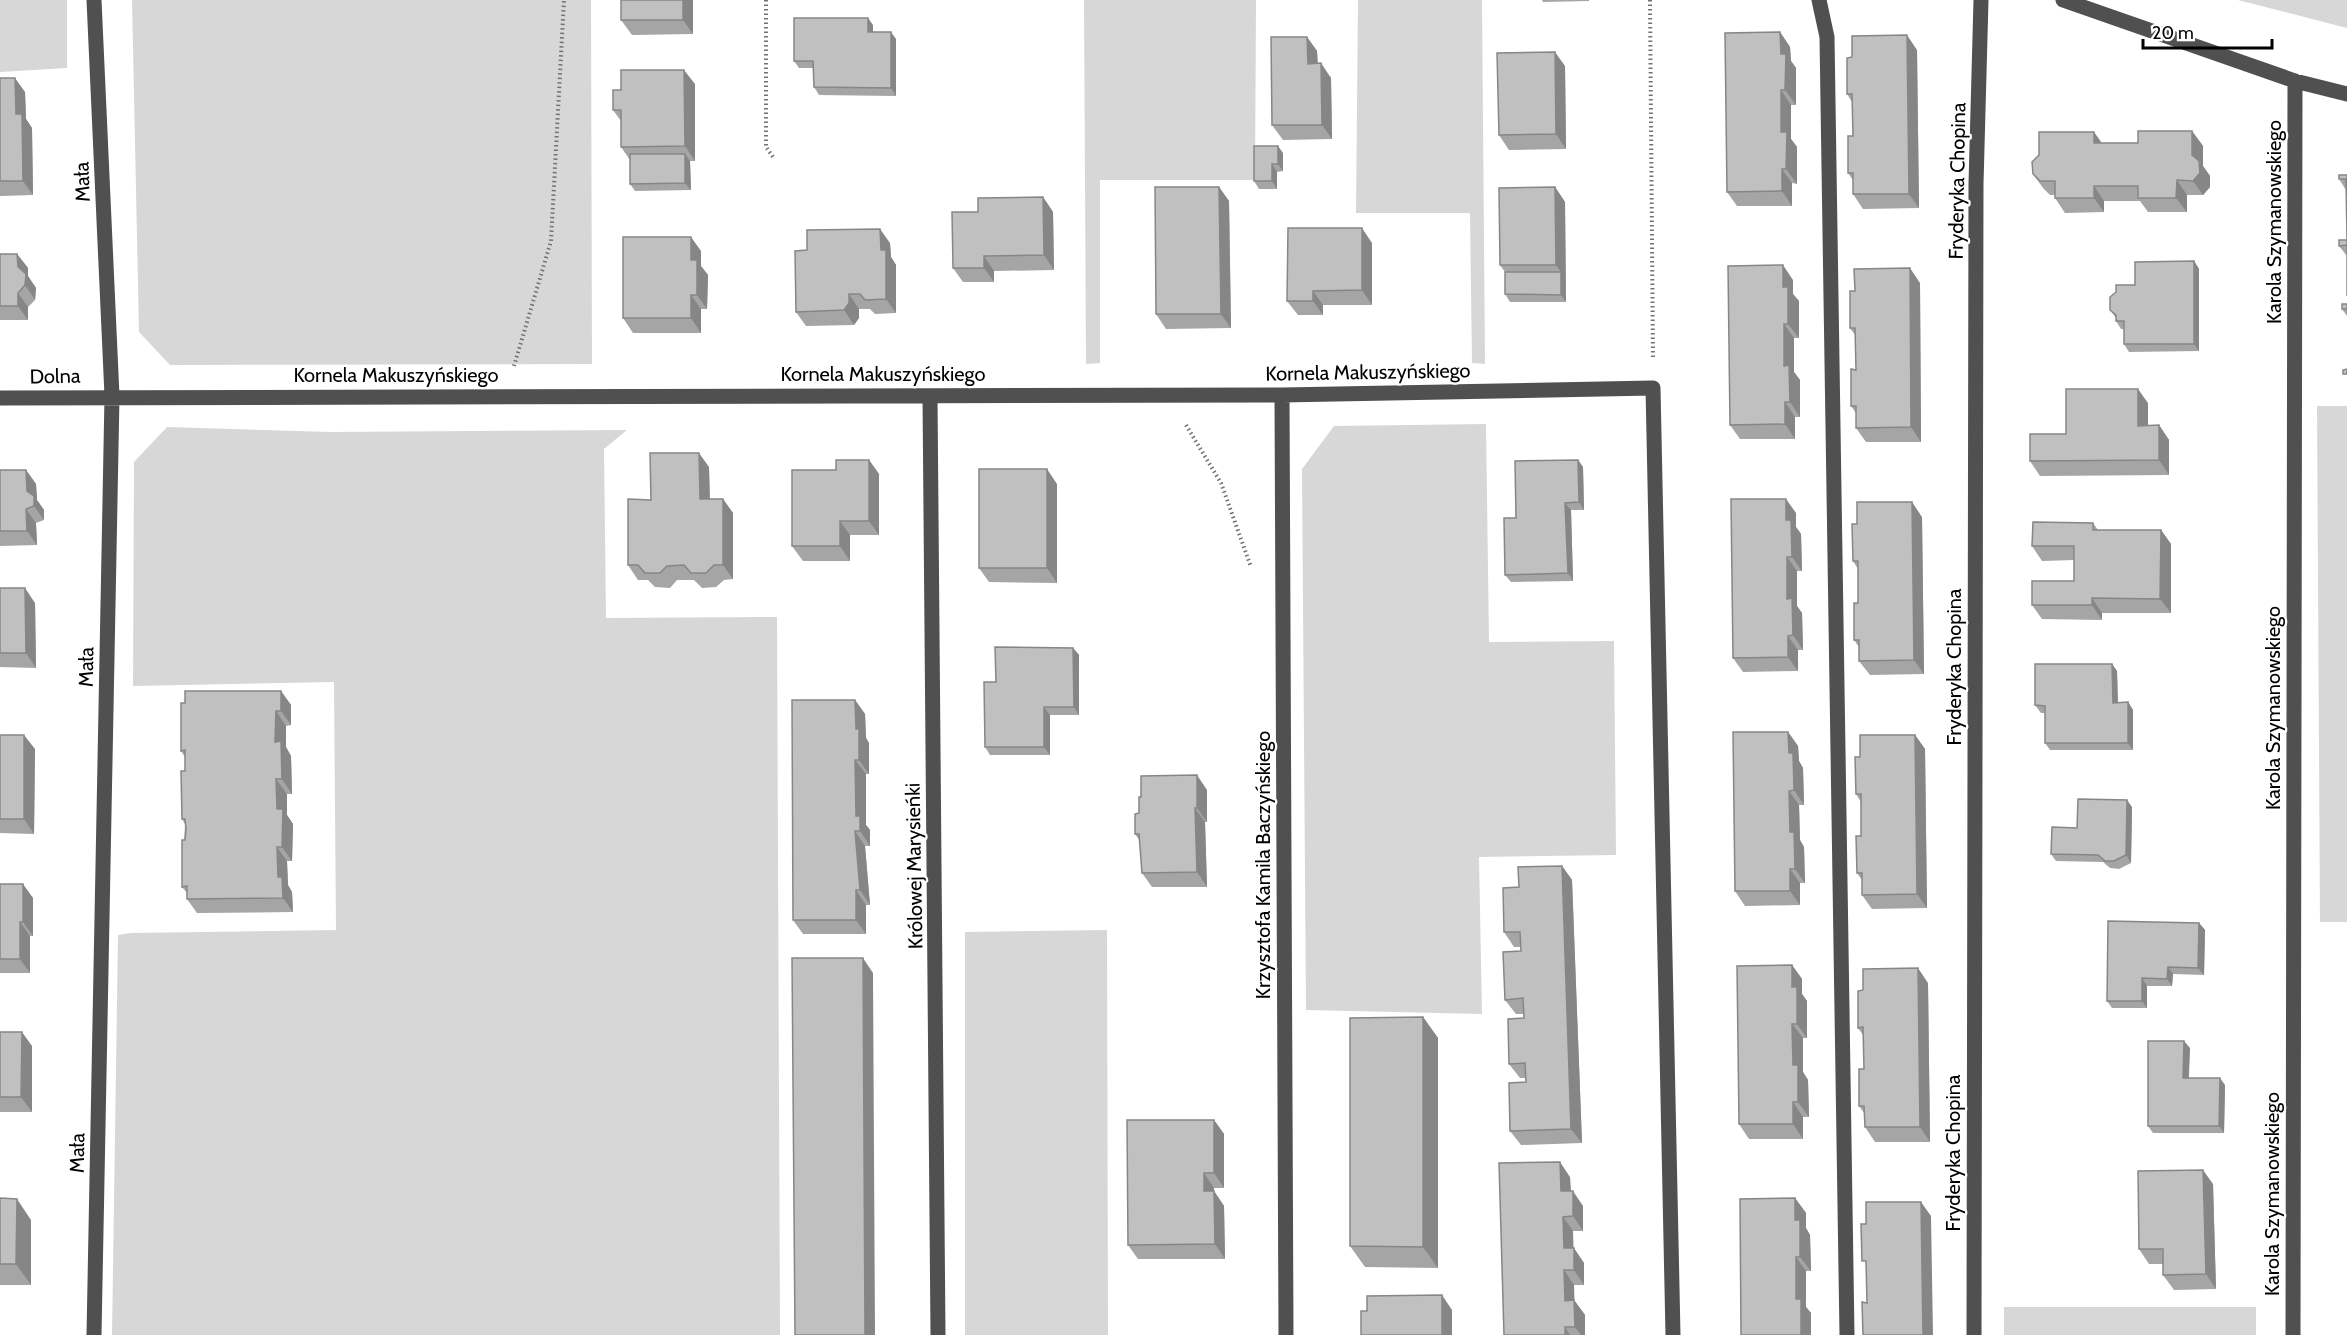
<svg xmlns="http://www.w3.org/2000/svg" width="2347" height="1335" font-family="Cabin,sans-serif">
  <rect width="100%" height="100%" fill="#fff"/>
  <path fill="#d7d7d7" d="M0,0H67V68L0,72Z
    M132,0H591L592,364L170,365L139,332Z
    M1084,0H1256L1255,180H1100V363L1086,364Z
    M1358,0H1482L1485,364L1472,363L1470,213H1356Z
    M2238,0H2347V28Z
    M2317,406H2347V922H2320Z
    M1486,424L1489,642L1614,641L1616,855L1479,857L1482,1014L1306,1010L1302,469L1334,426Z
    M167,427L330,432L627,430L604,449L606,618L777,617L780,1335H112L118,935L131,933L336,930L334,682L133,686L134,462Z
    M1107,930L1108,1335H965V932Z
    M2004,1307H2256V1335H2004Z"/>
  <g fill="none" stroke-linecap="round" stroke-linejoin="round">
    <path stroke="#727272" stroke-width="4" stroke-dasharray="1.5 3" stroke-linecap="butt" d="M766,0V147L773,157
      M1650,0L1653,357
      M514,366L551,241L564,0
      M1186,425L1221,483L1251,567"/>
    <path stroke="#505050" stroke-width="15" d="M94,0L112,396L94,1335
      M1819,0L1827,37L1847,1335
      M2063,0L2295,81L2347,94
      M1282,395L1286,1335
      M930,396L938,1335
      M0,398L1282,395L1653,388L1673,1335
      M1974,1335L1976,184L1981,0
      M2293,1335L2295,81"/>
  </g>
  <path fill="#a5a5a5" d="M693,0V34L632,35L621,20Z
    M1542,0H1589V1L1543,2Z
    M873,25V32L896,39V96L819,95L814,87L813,68H799L794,61Z
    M1780,32L1790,47L1791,61L1796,68V105H1791V139L1797,147V184L1792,183V206H1737L1727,192Z
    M1307,37L1317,51L1318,64L1331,78L1332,139L1283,140L1272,125Z
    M1917,50L1919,208L1863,209L1853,194V180L1848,173L1853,136L1852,102L1847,94Z
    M1565,66L1566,149L1509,150L1499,135Z
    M0,78L25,92L26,119L32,128L33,195L0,196Z
    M695,84V161H690L691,190L635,191L630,184V160L621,147V121L613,110L621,90Z
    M2192,131L2203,146V166L2210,176V187L2203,195H2187V212H2148L2140,201H2104V212L2065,213L2055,198V195H2050L2043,188L2033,174L2102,143H2138Z
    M1283,153V171L1277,172V189H1259L1254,181Z
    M2347,175V256L2339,246L2347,240L2346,190L2339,179Z
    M1219,187L1229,201L1231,328L1166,329L1156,314Z
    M1555,187L1565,202L1566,302H1510L1505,294V272L1500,265Z
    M1043,197L1053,212L1054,270L994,271V282H963L953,268L978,212Z
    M890,243L891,257L896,265V313L875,314L870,309H859V318L854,325L806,326L796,312Z
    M1372,243V305H1323V315H1298L1287,301Z
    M701,251V266L708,275L707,309H701V333H633L623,318Z
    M0,254H17L28,268V276L36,288L35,300L28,307V320H0Z
    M2194,261L2199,269V351L2129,352L2124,344V329H2121L2116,321V318L2110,310L2116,292L2135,285Z
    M1793,280V294L1799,301V338H1794V372L1800,380V417H1795V439H1740L1730,425Z
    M1920,283L1921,442H1866L1856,428V413L1851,406L1856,370L1855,335L1850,328Z
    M2347,304V316L2342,309Z
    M2148,403V425H2159L2169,440V475L2040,476L2030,461L2066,434Z
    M869,460L879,474V535H850V561H803L792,546L836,470Z
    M1578,460L1583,467L1584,510H1571L1573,581L1511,582L1505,575L1516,518Z
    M709,467L710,499H723L733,513V579L724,580L716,587L702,588L694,580H677L670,588L655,587L648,580H638L628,565L651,500Z
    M0,470H26L36,484L37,500L44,510V520L36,523L37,545L0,546Z
    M1057,484V583L989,582L979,568Z
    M1796,513V527L1801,534L1802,571H1797V606L1802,613L1803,650H1798V671L1743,672L1733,658Z
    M1922,517L1924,674L1870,675L1859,661V647L1854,640L1858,603V569L1853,561Z
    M2093,523L2098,530H2161L2171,544V613H2102V620L2042,619L2032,605L2074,581V560L2042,561L2032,546Z
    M0,588L35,603L36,668L0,667Z
    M1073,648L1079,655V715H1050V755H990L985,747L996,682Z
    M2112,664L2117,671L2118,703L2128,702L2133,710V750H2050L2045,743V713H2041L2035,705Z
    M281,691L291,705V725L286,726V747L291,756L292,794H287V815L293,824L292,861H287L288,885L292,892L293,912L197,913L187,899V893L182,887L185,824L182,819L185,771V757L181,751Z
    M855,700L865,714L866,738L869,743V774H866V825L870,830V846H865L870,905H866V934H803L793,920Z
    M1788,732L1798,746L1799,761L1803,768L1804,805H1799L1800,840L1804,847L1805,883H1800V905L1745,906L1735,891Z
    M0,735L35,749L34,834L0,833Z
    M1915,735L1925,749L1927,908L1872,909L1862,895V880L1857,873L1861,836V802L1856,794Z
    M1207,790V822H1205L1207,887H1152L1142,873L1140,841L1135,834L1139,813Z
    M2132,807L2131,863L2119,869L2110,868L2103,862L2056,861L2051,854L2077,828Z
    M1562,866L1572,880L1582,1143L1521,1145L1510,1131L1526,1082L1525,1078H1520L1509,1064L1524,1018V1014H1516L1505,1000L1521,951V947H1514L1504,932L1519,887Z
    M0,884L33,898V936H30V973H0Z
    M2199,923L2205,930L2204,975L2173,974L2172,986H2147V1008H2112L2107,1001Z
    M1792,965L1802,979V994L1807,1001V1038H1803V1072L1808,1080L1809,1117H1803V1139H1749L1739,1124Z
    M1928,983L1930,1142H1875L1865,1127V1114L1859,1106L1864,1069L1863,1035L1858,1028Z
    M1423,1017L1438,1038V1268L1365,1267L1350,1246Z
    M0,1032L32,1046V1112H0Z
    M2190,1048L2189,1078L2225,1085L2224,1133H2153L2148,1126Z
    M1214,1120L1224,1134V1188H1214V1191L1224,1206L1225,1259H1138L1128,1245Z
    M1570,1177L1571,1191L1583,1206V1231H1573V1248L1584,1263V1285H1574V1300L1585,1315V1335H1504Z
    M2213,1184L2216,1289L2174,1290L2163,1275V1264H2149L2139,1249Z
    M0,1198L31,1220V1285H0Z
    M1795,1198L1806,1213V1228L1810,1235L1811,1271H1806V1307L1811,1313L1741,1335Z"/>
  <path fill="#868686" d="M683,0H693V34L683,20Z
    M868,18L873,25V40L868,32Z
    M891,32L896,39V96L891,88Z
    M1780,32L1790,47L1791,61L1796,68V105L1785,90L1781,54Z
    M1907,35L1917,50L1919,208L1909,194Z
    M1307,37L1317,51L1318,78L1308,64Z
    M1555,52L1565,66L1566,149L1556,134Z
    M1321,63L1331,78L1332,139L1322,125Z
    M684,70L695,84V161L685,146Z
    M15,78L25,92L26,119L32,128L33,195L23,181L16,114Z
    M1781,90L1791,105V139L1797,147V184L1786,169L1781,132Z
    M2192,131L2203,146V166L2210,176V187L2203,195L2193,181Z
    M2094,132L2104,146L2094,143Z
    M1278,146L1283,153V171L1278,164Z
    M685,154L690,161L691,190L685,183Z
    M1272,164L1277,172V189L1272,181Z
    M1782,169L1792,183V206L1782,191Z
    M2177,180L2187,195V212L2176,198Z
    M2094,186L2104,201V212L2094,198Z
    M1219,187L1229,201L1231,328L1221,314Z
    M1555,187L1565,202L1566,302L1561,295V272L1556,265Z
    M1043,197L1053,212L1054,270L1044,255Z
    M1362,228L1372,243V305L1362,290Z
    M880,229L890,243L891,257L896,265V313L886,299L881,250Z
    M691,237L701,251V266L708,275L707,309L697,295L691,260Z
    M17,254L28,268V276L36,288L35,300L25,285L18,267Z
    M984,256L994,271V282L984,268Z
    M2194,261L2199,269V351L2194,344Z
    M1783,265L1793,280V294L1799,301V338L1788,324L1783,287Z
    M1910,268L1920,283L1921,442L1911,427Z
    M1313,291L1323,305V315L1313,301Z
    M18,293L28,307V320L18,306Z
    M849,294L859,309V318L854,325L844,310Z
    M691,295L701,309V333L691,318Z
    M1784,324L1794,338V372L1800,380V417L1790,402L1784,366Z
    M2138,389L2148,403V440L2138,426Z
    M1785,402L1795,417V439L1785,424Z
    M2159,425L2169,440V475L2159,460Z
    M699,453L709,467L710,514L700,499Z
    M869,460L879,474V535L869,521Z
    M1578,460L1583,467L1584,510L1579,502Z
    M1047,469L1057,484V583L1047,568Z
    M26,470L36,484L37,500L44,510V520L34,506L27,491Z
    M723,499L733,513V579L723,565Z
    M1786,499L1796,513V527L1801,534L1802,571L1792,557L1786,520Z
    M1912,502L1922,517L1924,674L1914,660Z
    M1565,503L1571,510L1573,581L1568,573Z
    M26,509L36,523L37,545L27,531Z
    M840,521L850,535V561L840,546Z
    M2161,530L2171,544V613L2160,599Z
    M1787,557L1797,571V606L1802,613L1803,650L1793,635L1787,599Z
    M25,588L35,603L36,668L26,653Z
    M2092,598L2102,613V620L2092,605Z
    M1788,636L1798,650V671L1788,657Z
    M1073,648L1079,655V715L1074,707Z
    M2112,664L2117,671L2118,710L2113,703Z
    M281,691L291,705V725L281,711Z
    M855,700L865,714L866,738L869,743V774L859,760L856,729Z
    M2128,702L2133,710V750L2128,743Z
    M1044,707L1050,715V755L1044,747Z
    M276,711L286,726V747L291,756L292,794L282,779L275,742Z
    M1788,732L1798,746L1799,761L1803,768L1804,805L1794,790L1789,753Z
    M24,735L35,749L34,834L24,819Z
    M1915,735L1925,749L1927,908L1917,894Z
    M855,760L866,774V825L870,830V846L860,831L856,816Z
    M1197,775L1207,790V822L1197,808Z
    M276,779L287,794V815L293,824L292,861L282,847L277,809Z
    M1789,791L1799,805L1800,840L1804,847L1805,883L1795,869L1790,832Z
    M2127,800L2132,807L2131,863L2126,855Z
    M1195,808L1205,822L1207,887L1197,872Z
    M855,831L865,846L870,905L860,890Z
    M277,847L287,861L288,885L292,892L293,912L283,898L278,877Z
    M1562,866L1572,880L1582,1143L1571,1129Z
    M1790,869L1800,883V905L1790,891Z
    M23,884L33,898V936L23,922Z
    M856,890L866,905V934L856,920Z
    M20,922L30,936V973L20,959Z
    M2199,923L2205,930L2204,975L2198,968Z
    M863,958L873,973L875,1335H865Z
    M1792,965L1802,979V994L1807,1001V1038L1797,1024L1792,987Z
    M2168,967L2173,974L2172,986L2167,979Z
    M1918,968L1928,983L1930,1142L1920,1127Z
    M2142,978L2147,986V1008L2142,1001Z
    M1423,1017L1438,1038V1268L1423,1247Z
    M1792,1024L1803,1038V1072L1808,1080L1809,1117L1798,1102L1793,1065Z
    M22,1032L32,1046V1112L21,1097Z
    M2184,1041L2190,1048L2188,1085L2183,1078Z
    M2220,1078L2225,1085L2224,1133L2219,1126Z
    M1793,1102L1803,1117V1139L1793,1124Z
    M1214,1120L1224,1134V1188L1214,1173Z
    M1560,1162L1570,1177L1571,1206L1561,1191Z
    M2203,1170L2213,1184L2216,1289L2206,1274Z
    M1204,1173L1214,1188V1205L1204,1191Z
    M1214,1191L1224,1206L1225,1259L1215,1244Z
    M1573,1191L1583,1206V1231L1573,1216Z
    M1795,1198L1806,1213V1228L1810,1235L1811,1271L1800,1257L1795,1220Z
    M17,1199L31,1220V1285L16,1264Z
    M1921,1202L1931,1216L1933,1335H1923Z
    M1563,1217L1573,1231L1574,1263L1564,1248Z
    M1574,1248L1584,1263V1285L1574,1270Z
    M1796,1257L1806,1271V1307L1811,1313V1335H1801L1796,1299Z
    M1564,1270L1574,1285L1575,1316L1565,1301Z
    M1442,1295L1452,1310V1335H1442Z
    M1574,1300L1585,1315V1335H1581L1575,1327Z
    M1565,1327L1570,1335H1565Z"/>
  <path fill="#c0c0c0" stroke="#868686" stroke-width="1.5" d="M621,0H683V20H621Z
    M794,18H868V32H891V88L814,87L813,61H794Z
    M1780,32L1781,54H1786L1785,90H1781V132H1787L1786,169H1782V191L1727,192L1725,33Z
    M1907,35L1909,194H1853V173H1848V136H1853L1852,94H1847V58L1852,57V36Z
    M1271,37H1307L1308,64L1321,63L1322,125H1272Z
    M1555,52L1556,134L1499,135L1497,53Z
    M621,70H684L685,146L621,147V110H613V90H621Z
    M0,78H15L16,114H22L23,181H0Z
    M2138,131H2192V155L2199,161L2200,173L2193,181L2177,180L2176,198H2138V186H2094V198H2055V181H2040L2033,174L2032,162L2039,155V132H2094V143H2138Z
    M1254,146H1278V164H1272V181H1254Z
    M630,154H685V183L630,184Z
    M2339,175H2347V296V245L2339,246V240H2347L2346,179H2339Z
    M1155,187H1219L1221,314H1156Z
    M1555,187L1556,265H1500L1499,188Z
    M1043,197L1044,255L984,256V268H953L952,212H978V198Z
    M1288,228H1362V290L1313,291V301H1287Z
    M880,229L881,250H886V299L865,300L860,294H849V303L844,310L796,312L795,251L807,250V230Z
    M623,237H691V260H697V295H691V318H623Z
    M0,254H17L18,267L26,274L25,285L18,293V306H0Z
    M2194,261V344H2124V321H2116V315L2110,310V297L2116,292V285H2135V262Z
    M1783,265V287H1788V324H1784V366L1789,365L1790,402H1785V424L1730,425L1728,266Z
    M1910,268L1911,427L1856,428V406H1851V369L1856,370L1855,328H1850V291H1855L1854,269Z
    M1505,272H1561V295L1505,294Z
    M2342,304H2347V309H2342Z
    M2347,369V374H2343V370Z
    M2066,389H2138V426L2159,425V460L2030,461V434H2066Z
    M650,453H699L700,499H723V565H714L706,573H691L684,565L667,566L660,573H645L638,565H628V499L651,500Z
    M836,460H869V521H840V546H792V470H836Z
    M1578,460L1579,502L1565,503L1568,573L1505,575L1504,518H1516L1515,461Z
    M979,469H1047V568H979Z
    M0,470H26L27,491L34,496V506L26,509L27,531H0Z
    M1731,499H1786V520H1791L1792,557H1787V599L1792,598L1793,635L1788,636V657L1733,658Z
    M1857,502H1912L1914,660L1859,661V640H1854V603H1858V561H1853L1852,524H1857Z
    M2033,522L2093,523V530H2161L2160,599L2092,598V605H2032V581H2074V546H2032Z
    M0,588H25L26,653H0Z
    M995,647L1073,648L1074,707H1044V747H985L984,682H996Z
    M2035,664H2112L2113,703L2128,702V743H2045V706L2035,705Z
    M185,691H281V711H276L275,742L281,741L282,779H276L277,809H283L282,847H277L278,877H282L283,898L187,899V886L182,887V840H185L186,829L185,819H182L181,771H185V750L181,751V703H185Z
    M792,700H855L856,729H859V760H855L856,816H860V831H855L860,890H856V920H793Z
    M1733,732H1788L1789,753H1793L1794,790L1789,791L1790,832H1794L1795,869H1790V891H1735Z
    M0,735H24V819H0Z
    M1860,735H1915L1917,894L1862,895V873H1857L1856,836H1861V794H1856L1855,757H1860Z
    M1197,775V808H1195L1197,872L1142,873L1139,834H1135V814L1139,813V797H1141V776Z
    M2078,799L2127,800L2126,855L2114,861H2105L2098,855L2051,854L2052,827L2077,828Z
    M1562,866L1571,1129L1510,1131L1509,1083L1526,1082L1525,1063L1509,1064L1508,1019L1524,1018L1523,998L1505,1000L1503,952L1521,951L1520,932H1504L1503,888L1519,887L1518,867Z
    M0,884H23V922H20V959H0Z
    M2108,921L2199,923L2198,968L2168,967L2167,979L2142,978V1001H2107Z
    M792,958H863L865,1335H795Z
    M1792,965V987H1797V1024H1792L1793,1065H1798V1102H1793V1124H1739L1737,966Z
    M1918,968L1920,1127H1865L1864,1106H1859V1069H1864L1863,1027L1858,1028V991L1863,990V969Z
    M1423,1017V1247L1350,1246V1018Z
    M0,1032H22L21,1097H0Z
    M2148,1041H2184L2183,1078H2220L2219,1126H2148Z
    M1127,1120H1214V1173H1204V1191H1214L1215,1244L1128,1245Z
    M1560,1162L1561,1191H1573V1216L1563,1217L1564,1248H1574V1270H1564L1565,1301L1574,1300L1575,1327H1565V1335H1504L1499,1163Z
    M2203,1170L2206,1274L2163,1275V1249H2139L2138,1171Z
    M0,1198L17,1199L16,1264H0Z
    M1795,1198V1220H1800V1257H1796V1299H1801V1335H1741L1740,1199Z
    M1866,1202H1921L1923,1335H1863L1862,1302L1867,1303L1866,1261H1862L1861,1224H1866Z
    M1442,1295V1335H1361V1311H1367V1296Z"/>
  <g text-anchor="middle" stroke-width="4.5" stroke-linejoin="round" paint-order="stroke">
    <g font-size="20" fill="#000" stroke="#fff">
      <text transform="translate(1957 181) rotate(-89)" y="7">Fryderyka Chopina</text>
      <text transform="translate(82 182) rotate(-92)" y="7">Mała</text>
      <text transform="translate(2274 222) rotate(-90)" y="7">Karola Szymanowskiego</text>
      <text transform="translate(1368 372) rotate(-1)" y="7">Kornela Makuszyńskiego</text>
      <text x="883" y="381">Kornela Makuszyńskiego</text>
      <text x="396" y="382">Kornela Makuszyńskiego</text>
      <text transform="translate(55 376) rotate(-1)" y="7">Dolna</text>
      <text transform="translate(86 667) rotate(-89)" y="7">Mała</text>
      <text transform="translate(1954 667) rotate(-90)" y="7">Fryderyka Chopina</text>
      <text transform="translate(2273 708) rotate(-90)" y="7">Karola Szymanowskiego</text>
      <text transform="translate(1263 865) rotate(-90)" y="7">Krzysztofa Kamila Baczyńskiego</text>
      <text transform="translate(914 866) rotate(-91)" y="7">Królowej Marysieńki</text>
      <text transform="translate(77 1153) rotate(-89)" y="7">Mała</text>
      <text transform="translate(1953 1153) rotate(-90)" y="7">Fryderyka Chopina</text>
      <text transform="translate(2272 1194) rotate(-90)" y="7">Karola Szymanowskiego</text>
    </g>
  </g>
  <path d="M2143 39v9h129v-9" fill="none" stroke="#000000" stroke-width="3"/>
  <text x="2152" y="39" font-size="18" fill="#000000" stroke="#ffffff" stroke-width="4.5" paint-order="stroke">20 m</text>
</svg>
